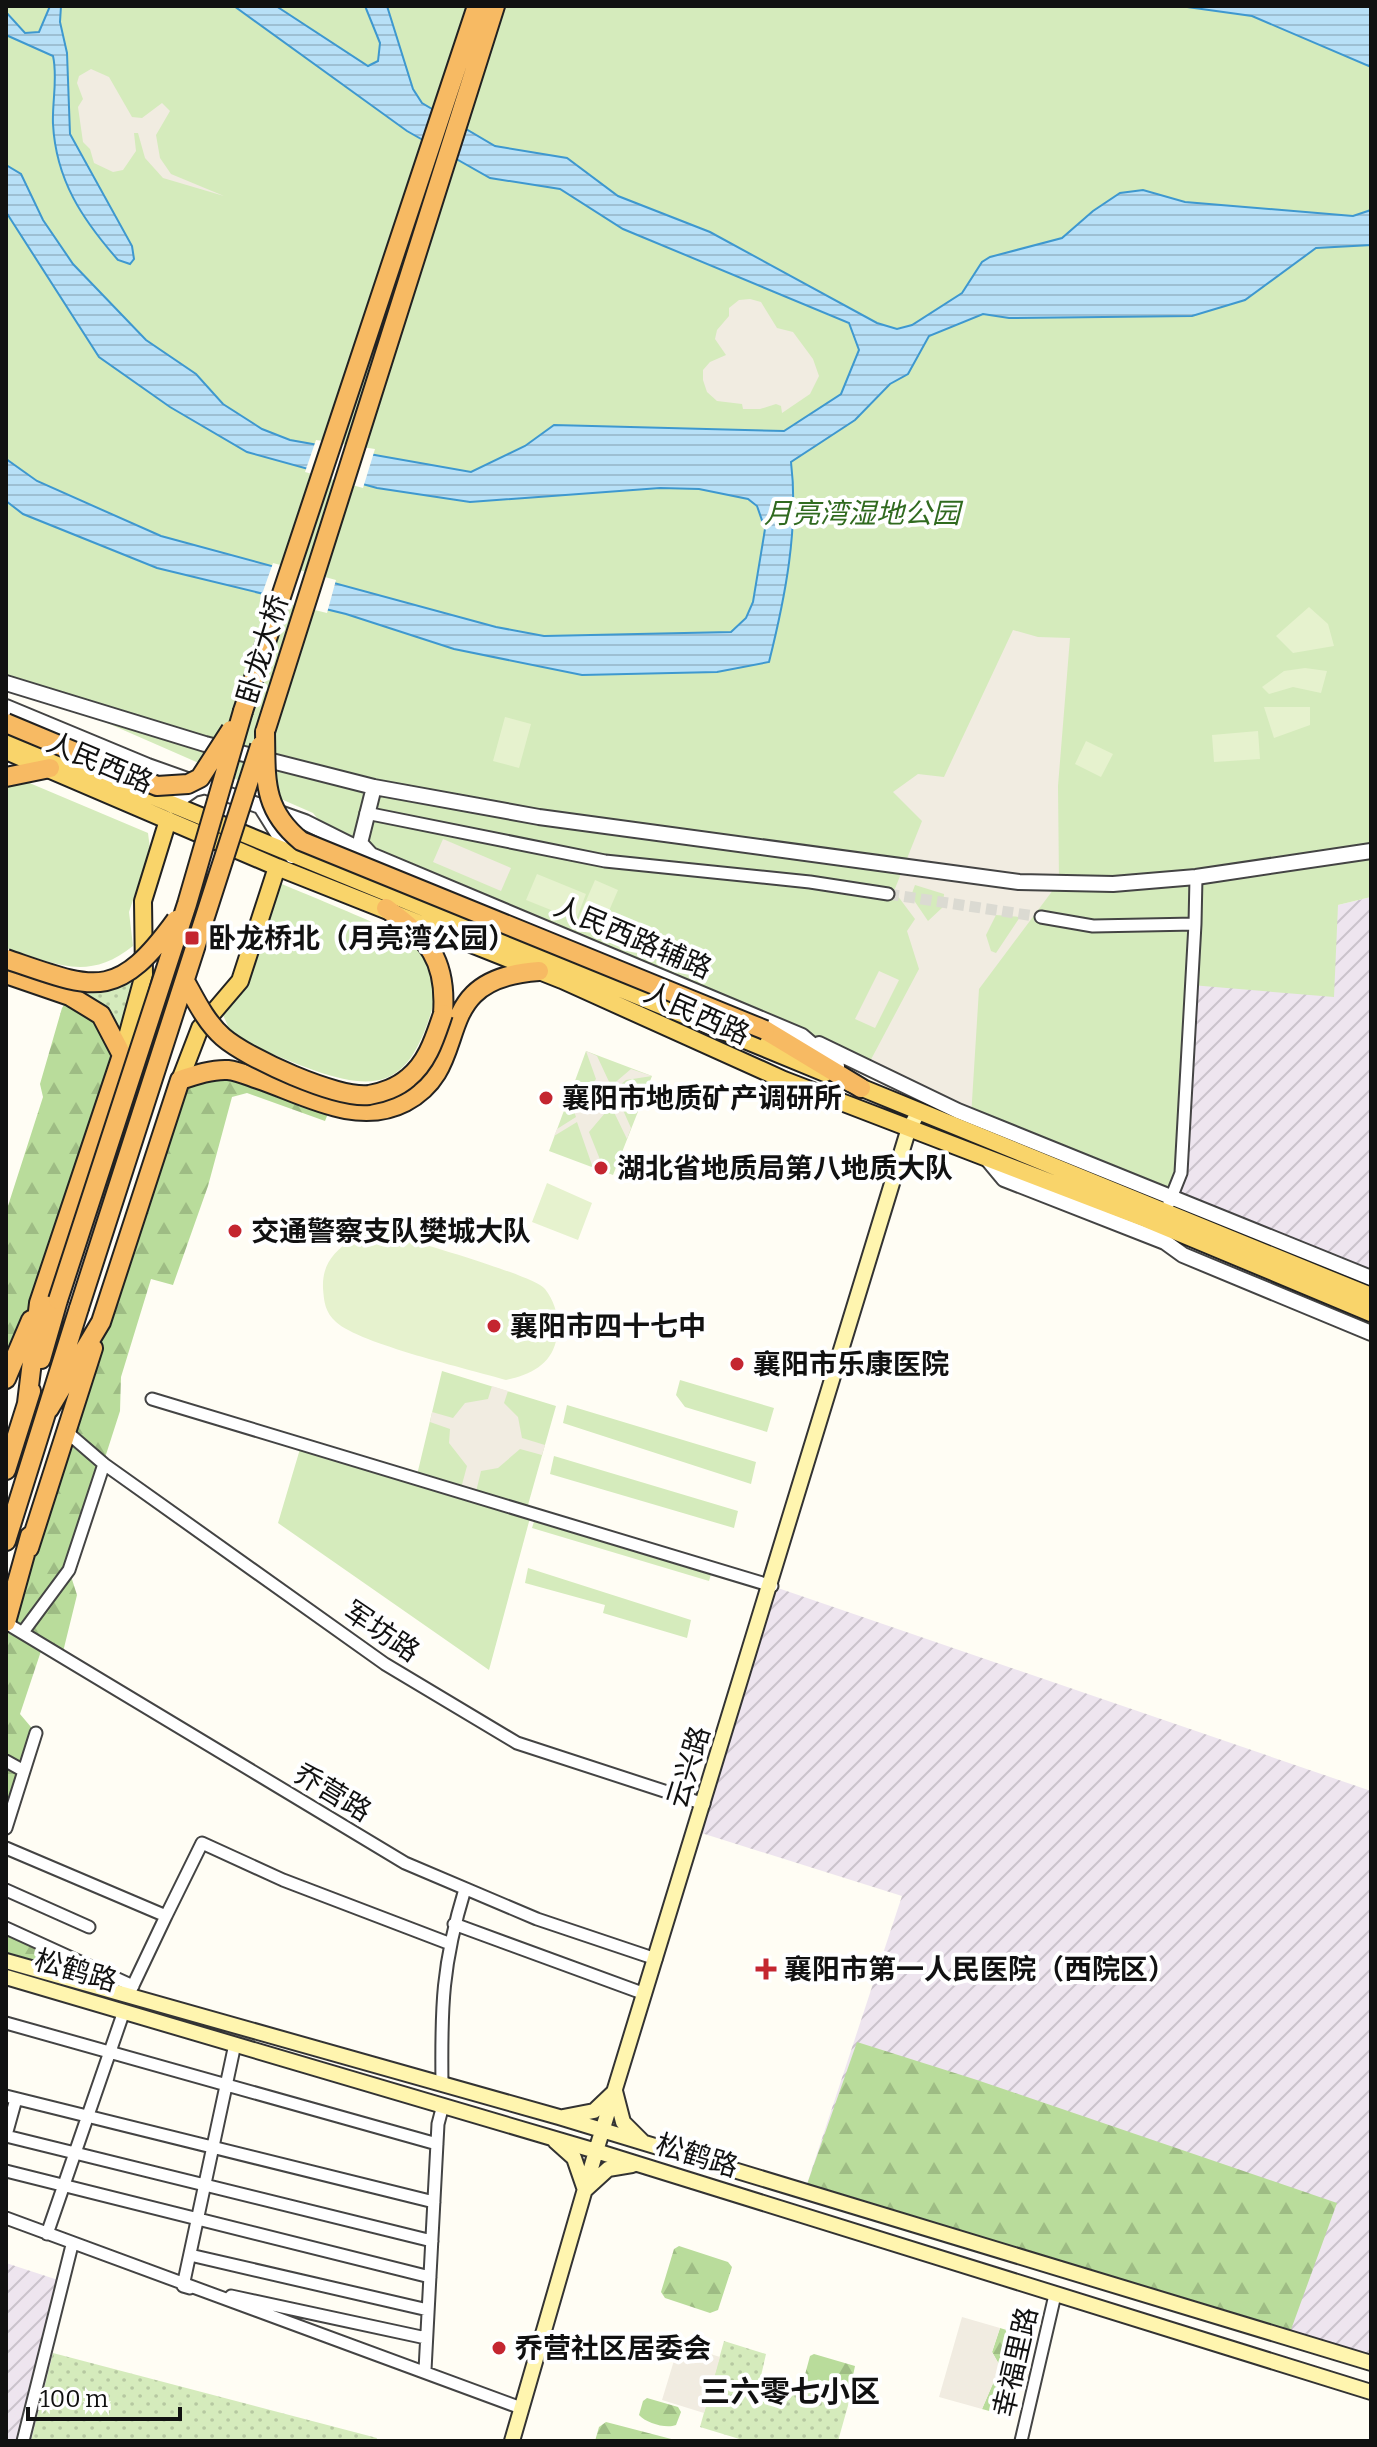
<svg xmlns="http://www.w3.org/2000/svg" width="1377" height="2447" font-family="Bitter,'Noto Sans SC',serif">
  <defs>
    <pattern id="industrial-furrows" width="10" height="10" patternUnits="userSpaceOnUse" patternTransform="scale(2)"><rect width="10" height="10" fill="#eee5ef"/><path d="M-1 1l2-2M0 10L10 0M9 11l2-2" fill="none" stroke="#cbc3cc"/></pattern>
    <pattern id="grass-dots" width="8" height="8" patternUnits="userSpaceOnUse" patternTransform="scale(2)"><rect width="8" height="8" fill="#d5ebbc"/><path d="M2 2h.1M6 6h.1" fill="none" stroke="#b6c8a1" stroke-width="1.8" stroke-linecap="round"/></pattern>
    <pattern id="forest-firs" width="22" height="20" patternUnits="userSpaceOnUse" patternTransform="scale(2)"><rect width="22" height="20" fill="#b9dc9b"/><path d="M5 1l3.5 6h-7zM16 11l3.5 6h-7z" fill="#9ebc84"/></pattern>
    <pattern id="water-rules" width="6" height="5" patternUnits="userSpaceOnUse" patternTransform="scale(2)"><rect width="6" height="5" fill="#b8e0f7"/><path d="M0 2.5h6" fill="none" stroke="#9dbfd3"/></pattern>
  </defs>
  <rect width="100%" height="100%" fill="#fffdf4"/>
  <path fill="url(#industrial-furrows)" d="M1371,897V1278L1172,1195L1191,985L1338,905Z
    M772,1586L1371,1791V2363L805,2190L902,1896L695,1831Z
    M6,2263L58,2280L41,2354L356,2441H6Z"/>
  <path fill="url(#grass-dots)" d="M133,982L134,999L121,1032L100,1003L72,990L110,991Z
    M724,2341L766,2354L761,2376L849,2402L838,2441H746L700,2427Z
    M53,2353L377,2438L376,2441H31Z"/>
  <path fill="url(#forest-firs)" d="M70,996L101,1015L122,1055L6,1379V1212L43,1097L40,1084L62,1008Z
    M229,1070L331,1106L325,1121L247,1093L232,1097L208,1186L173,1285L151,1279L121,1377L120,1411L69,1570L77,1595L62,1656L43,1645L20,1714L36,1733L6,1828V1622L180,1080Z
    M6,1928L133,1986L128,1996L6,1959Z
    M857,2042L977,2080L1337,2203L1288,2338L805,2190Z
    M679,2246L728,2262L732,2267L718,2310L710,2313L665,2298L661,2292L674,2249Z
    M1000,2328L1026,2336L1029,2343L1021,2372L1000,2366L992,2352Z
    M814,2354L855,2366L849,2395L845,2398L805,2386L803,2382L810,2356Z
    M997,2374L1018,2380L1011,2411L1004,2415L982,2409Z
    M647,2398L678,2407L681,2412L676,2425C666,2429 646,2423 639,2415L643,2401Z
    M606,2422L679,2441H595L599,2427Z"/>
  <path fill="#d5ebbc" d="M6,6H1272L1371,51V897L1338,905L1334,997L1191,985L1181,1173L1172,1195L330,834L313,813L41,694L6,683Z
    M20,779L148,833L150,849L129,912L133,946C88,982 56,964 6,948V783Z
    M277,882C298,891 413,937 421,947C438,968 438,991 430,1016C408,1083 380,1093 316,1071C287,1061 259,1049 232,1035L223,1015L245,984Z
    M586,1051L652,1076L613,1175L549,1151Z
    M442,1371L556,1406L526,1512L416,1479Z
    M680,1380L774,1408L767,1432L685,1407L676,1395Z
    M567,1405L756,1462L751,1484L563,1423Z
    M300,1449L530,1518L489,1670L278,1523Z
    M554,1456L738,1511L734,1528L550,1474Z
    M536,1515L713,1568L709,1581L532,1528Z
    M528,1568L691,1620L687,1638L603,1613L605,1605L525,1583Z"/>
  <path fill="#e6f2ce" d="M1309,607L1328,624L1334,646L1293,653L1276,636Z
    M1305,668L1327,671L1321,693L1293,687L1269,694L1262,687L1284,671Z
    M1264,707H1310V725L1274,738Z
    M505,717L531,724L519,768L493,761Z
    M1258,731L1260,759L1214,762L1212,735Z
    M1086,741L1113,754L1101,777L1075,764Z
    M537,874L586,894L576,920L526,900Z
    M595,880L618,890L599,934L576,924Z
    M547,1183L592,1203L578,1240L532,1222Z
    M340,1220C370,1229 532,1273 545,1289C556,1303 561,1323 556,1341C550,1366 529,1375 506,1380C469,1369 360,1344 336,1322C325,1312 324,1302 323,1288C322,1264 334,1252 352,1239L335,1233Z"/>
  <path fill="#f1ece1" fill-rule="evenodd" d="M91,69L109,77L132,117L142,118L162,103L170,111L156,135L160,158L171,174L224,196L163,178L145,158L138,133H134L136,151L123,170L113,172L94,163L90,149L83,142L78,107L83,99L77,83L79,76Z
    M750,299L761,302L777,328L793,332L813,359L819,376L810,394L782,413L781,406L776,404L760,409H743L742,404L717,401L707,392L703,380V370L710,362L726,355L715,339L717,330L729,316V308L739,300Z
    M1013,630L1038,637L1070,638L1058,786L1059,882L979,989L971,1117L867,1067L919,969L907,931L915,919L894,891L922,821L893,792L918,774L944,777ZM915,885L944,894L943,907L928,921L911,896ZM996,915L1020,917L996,953L991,951L986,935Z
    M443,839L511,868L501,891L433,862Z
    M879,971L899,980L875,1028L855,1019Z
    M586,1051L597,1056L611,1086L631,1069L652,1076L626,1080L614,1090L631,1128L627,1139L611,1106L589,1132L605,1172L593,1168L577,1122L554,1136L557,1129L576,1117L574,1111L596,1079Z
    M492,1386L508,1391L504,1403L518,1417L522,1438L545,1445L542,1455L520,1449L498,1468L481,1471L475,1496L460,1492L467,1466L449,1443L450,1429L430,1422L432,1412L453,1418L465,1403L488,1399Z
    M962,2317L1000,2328L992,2352L1000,2366L1036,2376L1034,2384L997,2374L982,2409L939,2397Z
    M679,2344L720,2357L704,2413L662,2400Z"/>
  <path fill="url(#water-rules)" stroke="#3e98cf" stroke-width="2" d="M50,6H61L60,22L67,53L70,134L132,246L134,259L130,264L118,260C82,219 56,180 53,124C52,102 58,78 53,56L6,35V12L25,33L39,32Z
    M234,6H276L368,66L378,61L380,43L365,6H387L413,89L422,103L495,146L567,158L618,196L710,232L877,323L897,329L912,325L962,293L982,262L990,257L1062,238L1093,211L1120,193L1143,190L1185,202L1353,216L1371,210V245L1316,248L1245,300L1192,316L1009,318L983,314L929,336L908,374L890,384L855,420L791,462C799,528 785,598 769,662L717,672L582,675L454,649L346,614L157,568L23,514L6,501V459L37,481L161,536L496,627L544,636L731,632L746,618L753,602L765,529L757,506L748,499L699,489L660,488L470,502L377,488L247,452L170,407L99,357L6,212V165L21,174L43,220L73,264L146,340L196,374L223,404L262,429L290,440L471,472L525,446L554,425L784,431L841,394L859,350L849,323L623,229L560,189L490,178L407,131Z
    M1180,6H1371V67L1252,16Z"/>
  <path fill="#fffdf4" d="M316,440L375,449L363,488L305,472Z
    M273,563L336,580L327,613L261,597Z"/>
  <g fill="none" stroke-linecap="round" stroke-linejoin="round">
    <path stroke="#dbdad2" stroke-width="11" stroke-dasharray="11 5.5" stroke-linecap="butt" d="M888,894L1041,917"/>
    <g stroke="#444" stroke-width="15">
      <path id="minor" d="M366,813L605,861L810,882L888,894
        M1041,917L1093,926L1195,924L1181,1173L1169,1203
        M1195,924L1196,877
        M152,1399L772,1586
        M68,1433L104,1464L385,1664L517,1743L704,1804
        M6,1623L405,1863L537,1919L656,1959
        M23,1632L69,1570L104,1464
        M6,1761L24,1771
        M6,1828L36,1733
        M6,1848L166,1916L128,1996
        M6,1890L89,1927
        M166,1916L202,1843L283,1880L448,1943
        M454,1924L645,1994
        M6,1928L133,1986
        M6,2023L437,2144
        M442,2084C441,2007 442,1964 465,1889
        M6,2096L434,2202
        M6,2135L16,2099
        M6,2136L432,2241
        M6,2171L430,2277
        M6,2218L521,2408
        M47,2234L124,2011
        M190,2255L428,2310
        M190,2288L183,2286L235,2044
        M231,2296L426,2338
        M425,2370L438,2124L443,2105
        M23,2441L72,2245
        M1021,2441L1055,2295"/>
    </g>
    <g stroke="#444" stroke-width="18">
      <path id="tertiary" d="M6,683L205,744L374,787L539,817L1019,882L1113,884L1196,877L1371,851
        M6,707L148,766L305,822L367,853
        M374,787L360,843L371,855L802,1036L837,1066
        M171,805L194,789L206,786
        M260,805L292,856
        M819,1044L958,1111L1371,1278
        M989,1161L1004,1179L1165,1242L1183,1255L1371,1333"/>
    </g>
    <g stroke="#333" stroke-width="18">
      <path id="secondary" d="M6,1961L559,2117L1371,2363
        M6,1977L596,2151L1371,2392
        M563,2117L594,2111L615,2091L623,2122L642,2141
        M555,2141L574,2158L585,2190L608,2169L632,2165
        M512,2441L596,2151L908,1131L919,1111"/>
    </g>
    <g stroke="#222" stroke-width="20">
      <path id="primary" d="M6,736L825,1073
        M6,751L277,867L562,980L784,1080L1146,1219L1371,1313
        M122,1055L144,974L143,901L168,820
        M180,1080L200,1028L240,981L277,867
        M850,1083L1371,1296"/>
    </g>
    <g stroke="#222" stroke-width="22">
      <path id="trunk" d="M243,711L477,6
        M265,732L495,6
        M6,777L50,768
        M386,908C428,939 447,959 443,1014
        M6,974L70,996L101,1015L122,1055L39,1303L27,1403
        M765,1030L861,1088
        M41,1359L58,1300
        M6,1379L31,1320
        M49,1409L101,1322L180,1080C195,1075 213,1069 228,1070C238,1071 249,1076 258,1079C303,1094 357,1127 405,1102C477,1064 423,979 539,971
        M6,1470L31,1391
        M6,1541L79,1308
        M29,1548L93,1348
        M6,1622L30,1536"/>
    </g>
    <use href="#minor" stroke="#fff" stroke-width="11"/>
    <use href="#tertiary" stroke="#fff" stroke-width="14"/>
    <use href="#secondary" stroke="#fff5af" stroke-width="14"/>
    <use href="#primary" stroke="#f9d46a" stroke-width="16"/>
    <use href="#trunk" stroke="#f7ba63" stroke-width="18"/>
    <g stroke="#222" stroke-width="22" stroke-linecap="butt">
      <path id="trunk-bridge" d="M6,723L157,786L188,784L200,778L231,730
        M265,732C266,779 262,809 301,841L765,1030
        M6,959C94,989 116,1003 176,920
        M185,981C196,1001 206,1022 223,1037C247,1058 337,1099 369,1095C382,1093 398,1087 408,1078C428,1062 435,1037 443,1014
        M58,1300L187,904L243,711
        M79,1308L260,746"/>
    </g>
    <use href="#trunk-bridge" stroke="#f7ba63" stroke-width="18"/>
  </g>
  <g fill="#c42630" stroke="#fff" stroke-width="3">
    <rect x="184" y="930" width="16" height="16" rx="4"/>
    <circle cx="546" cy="1098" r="8"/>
    <circle cx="601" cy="1168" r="8"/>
    <circle cx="235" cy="1231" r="8"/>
    <circle cx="494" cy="1326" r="8"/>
    <circle cx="737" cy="1364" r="8"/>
    <path d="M762 1957h8v8h8v8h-8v8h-8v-8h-8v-8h8z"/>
    <circle cx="499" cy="2348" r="8"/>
  </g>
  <g text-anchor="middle" stroke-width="8" stroke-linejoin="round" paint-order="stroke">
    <g font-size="28" font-style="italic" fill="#306a1f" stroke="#fff">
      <text x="862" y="523">月亮湾湿地公园</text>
    </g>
    <g font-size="28" fill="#111" stroke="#fff">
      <text transform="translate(262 649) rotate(-73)" y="10">卧龙大桥</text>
      <text transform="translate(100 762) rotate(23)" y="10">人民西路</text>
      <text transform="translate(633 937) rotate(23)" y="10">人民西路辅路</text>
      <text transform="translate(697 1013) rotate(24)" y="10">人民西路</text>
      <text transform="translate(382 1631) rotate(34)" y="10">军坊路</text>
      <text transform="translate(688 1767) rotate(-73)" y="10">云兴路</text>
      <text transform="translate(333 1792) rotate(31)" y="10">乔营路</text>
      <text transform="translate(76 1970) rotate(16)" y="10">松鹤路</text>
      <text transform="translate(697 2155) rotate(17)" y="10">松鹤路</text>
      <text transform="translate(1015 2362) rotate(-77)" y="10">幸福里路</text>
    </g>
    <g font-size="28" font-weight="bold" fill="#111" stroke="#fff" text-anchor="start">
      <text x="208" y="948">卧龙桥北（月亮湾公园）</text>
      <text x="562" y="1108">襄阳市地质矿产调研所</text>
      <text x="617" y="1178">湖北省地质局第八地质大队</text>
      <text x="251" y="1241">交通警察支队樊城大队</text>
      <text x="510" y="1336">襄阳市四十七中</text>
      <text x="753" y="1374">襄阳市乐康医院</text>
      <text x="784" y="1979">襄阳市第一人民医院（西院区）</text>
      <text x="515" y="2358">乔营社区居委会</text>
    </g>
    <g font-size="30" font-weight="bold" fill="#111" stroke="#fff">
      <text x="790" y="2402">三六零七小区</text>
    </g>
  </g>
  <rect width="1377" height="2447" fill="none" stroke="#111111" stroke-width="16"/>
  <path d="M28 2407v12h152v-12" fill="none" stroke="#111111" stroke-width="4"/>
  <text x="40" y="2407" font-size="24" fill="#111111" stroke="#ffffff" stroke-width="6" paint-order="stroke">100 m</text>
</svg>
